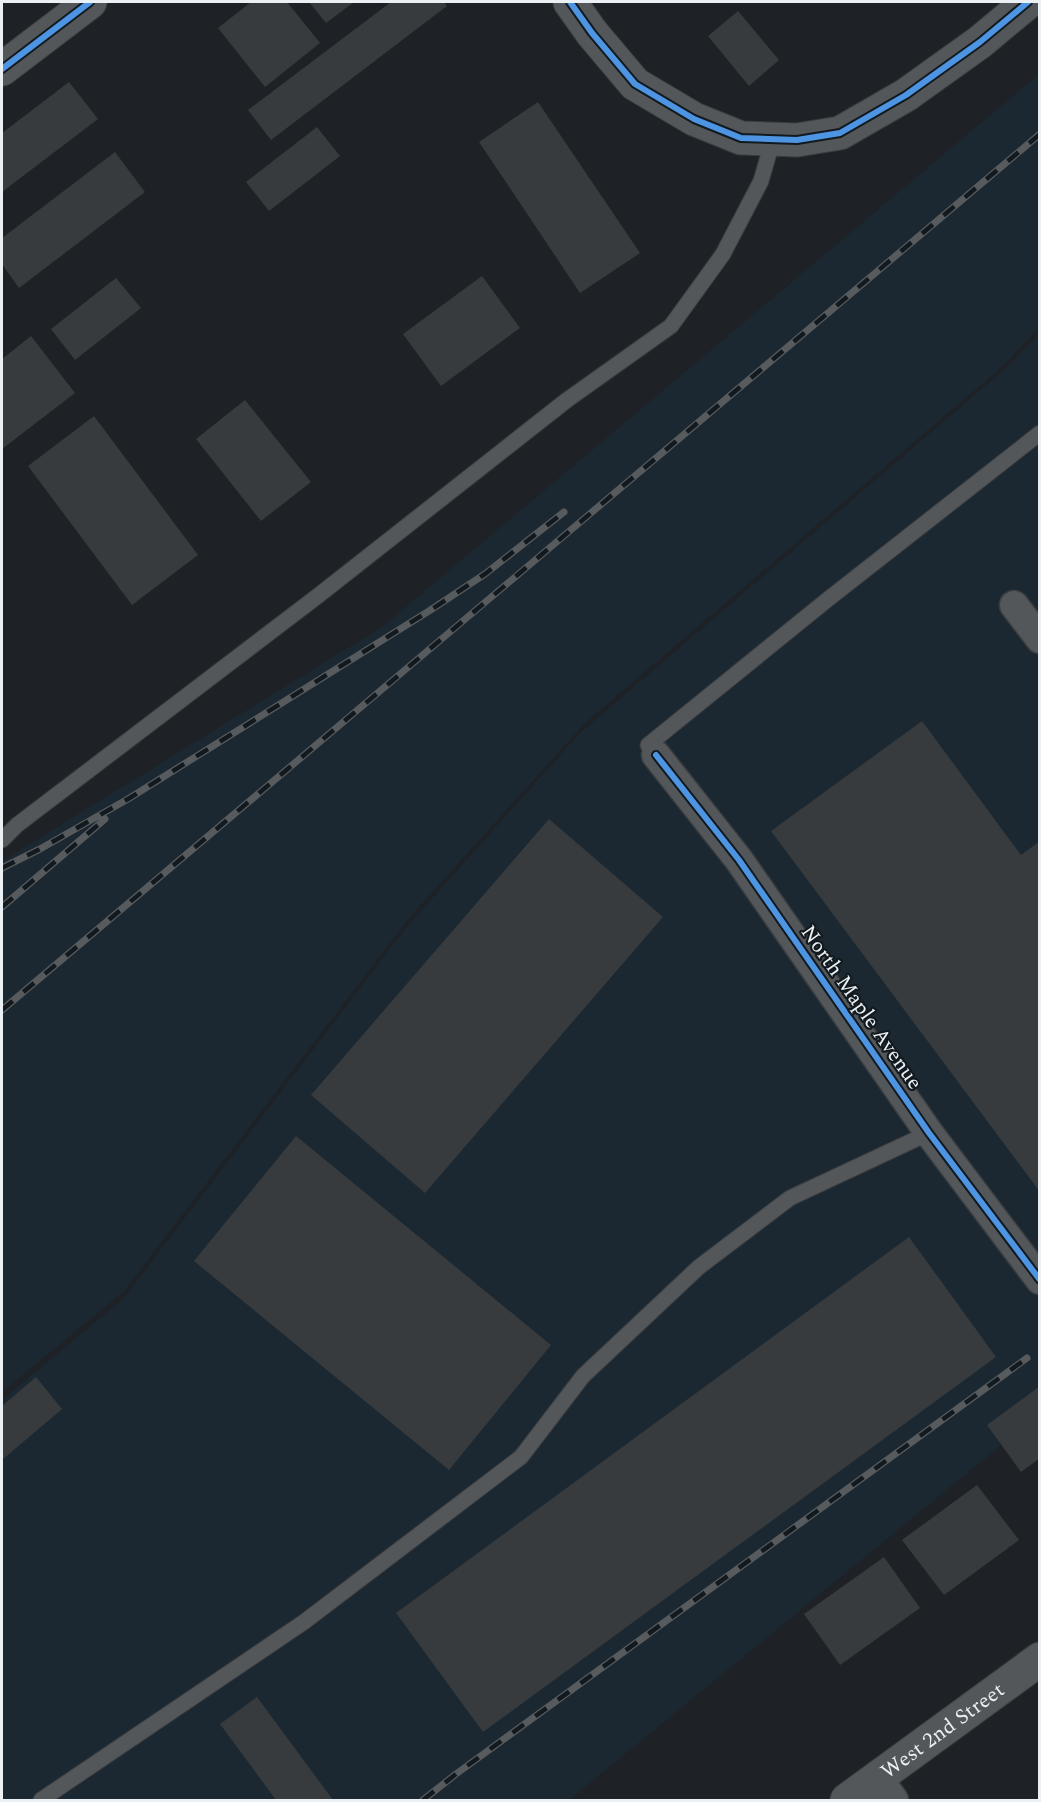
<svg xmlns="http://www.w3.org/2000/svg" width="1041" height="1802" font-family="Spectral,serif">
  <rect width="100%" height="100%" fill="#1e2226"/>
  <path fill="#1b2831" d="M1039,74V327L1005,364L585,723L409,918L124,1291L2,1392V861L382,627Z
    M1039,335V1414L569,1800H2V1400L124,1298L405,929L580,733L1005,369Z"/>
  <path fill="#373b3e" d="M251,2H287L320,43L265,87L218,28Z
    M309,2H354L326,23Z
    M391,2H444L447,6L271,140L248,110Z
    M738,11L779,60L749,86L708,36Z
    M69,82L98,119L2,192V133Z
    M538,102L640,253L580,293L479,142Z
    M317,127L340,156L269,211L246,182Z
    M115,152L145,192L19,288L2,264V238Z
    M482,276L520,328L441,386L403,334Z
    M116,278L141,308L75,360L51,329Z
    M31,336L75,393L2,449V359Z
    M245,400L311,482L261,521L196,439Z
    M94,416L198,555L132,605L28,466Z
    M922,721L1021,855L1040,841V1192L771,831Z
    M549,819L663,917L425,1193L311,1095Z
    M296,1136L551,1345L449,1470L194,1261Z
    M909,1237L996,1357L483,1732L396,1613Z
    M36,1377L62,1409L2,1460V1406Z
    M1040,1386V1458L1021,1472L987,1425Z
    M977,1485L1019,1540L944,1595L902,1540Z
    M884,1557L920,1608L840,1665L804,1614Z
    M257,1697L333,1800H276L220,1724Z"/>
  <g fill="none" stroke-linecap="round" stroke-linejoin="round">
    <g stroke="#3a3d40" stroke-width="17">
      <path id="lane" d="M656,755L648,745L827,600L1040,433
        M2,840L17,825L319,595L567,400L671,326L723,254L761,181L773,139
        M41,1800L304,1622L521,1457L583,1376L699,1267L790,1198L929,1133"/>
    </g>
    <g stroke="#3a3d40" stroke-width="31">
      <path id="street" d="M1014,605L1040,639
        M656,755L739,860L929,1133L1040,1280
        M878,1778L894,1800"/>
    </g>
    <g stroke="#3a3d40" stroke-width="35">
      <g id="secondary">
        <path d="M570,2L592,33L635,84L694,119L741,138L797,140L840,133L906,95L980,42L1028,2"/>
        <path d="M2,69L90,2"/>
        <path id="s1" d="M847,1800L1040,1659"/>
      </g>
    </g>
    <use href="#lane" stroke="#54575a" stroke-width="15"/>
    <use href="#street" stroke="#54575a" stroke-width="28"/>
    <use href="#secondary" stroke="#54575a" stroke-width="33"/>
    <g stroke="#585b5d" stroke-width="7">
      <path id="rail" d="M2,868L40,849L128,799L429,611L485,574L564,512
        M2,907L105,819
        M2,1010L1040,134
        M423,1800L456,1774L1027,1358"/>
    </g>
    <use href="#rail" stroke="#121a1f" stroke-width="4.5" stroke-dasharray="14" stroke-linecap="butt"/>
    <g stroke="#121a1f" stroke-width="10">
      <path id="cycleway" d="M570,2L592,33L635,84L694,119L741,138L797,140L840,133L906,95L980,42L1028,2
        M2,69L90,2
        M656,755L739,860L929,1133L1040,1280"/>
    </g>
    <use href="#cycleway" stroke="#4d94e3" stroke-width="6"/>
  </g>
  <g text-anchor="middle" stroke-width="4.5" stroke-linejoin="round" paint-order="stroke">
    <g font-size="21" fill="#eaf0f4" stroke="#121a1f">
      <text transform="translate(862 1007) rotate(55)" y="7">North Maple Avenue</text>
      <text dy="7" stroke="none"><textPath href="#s1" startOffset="118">West 2nd Street</textPath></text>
    </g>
  </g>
  <rect width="1041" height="1802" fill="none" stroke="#eaf0f4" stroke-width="6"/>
</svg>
